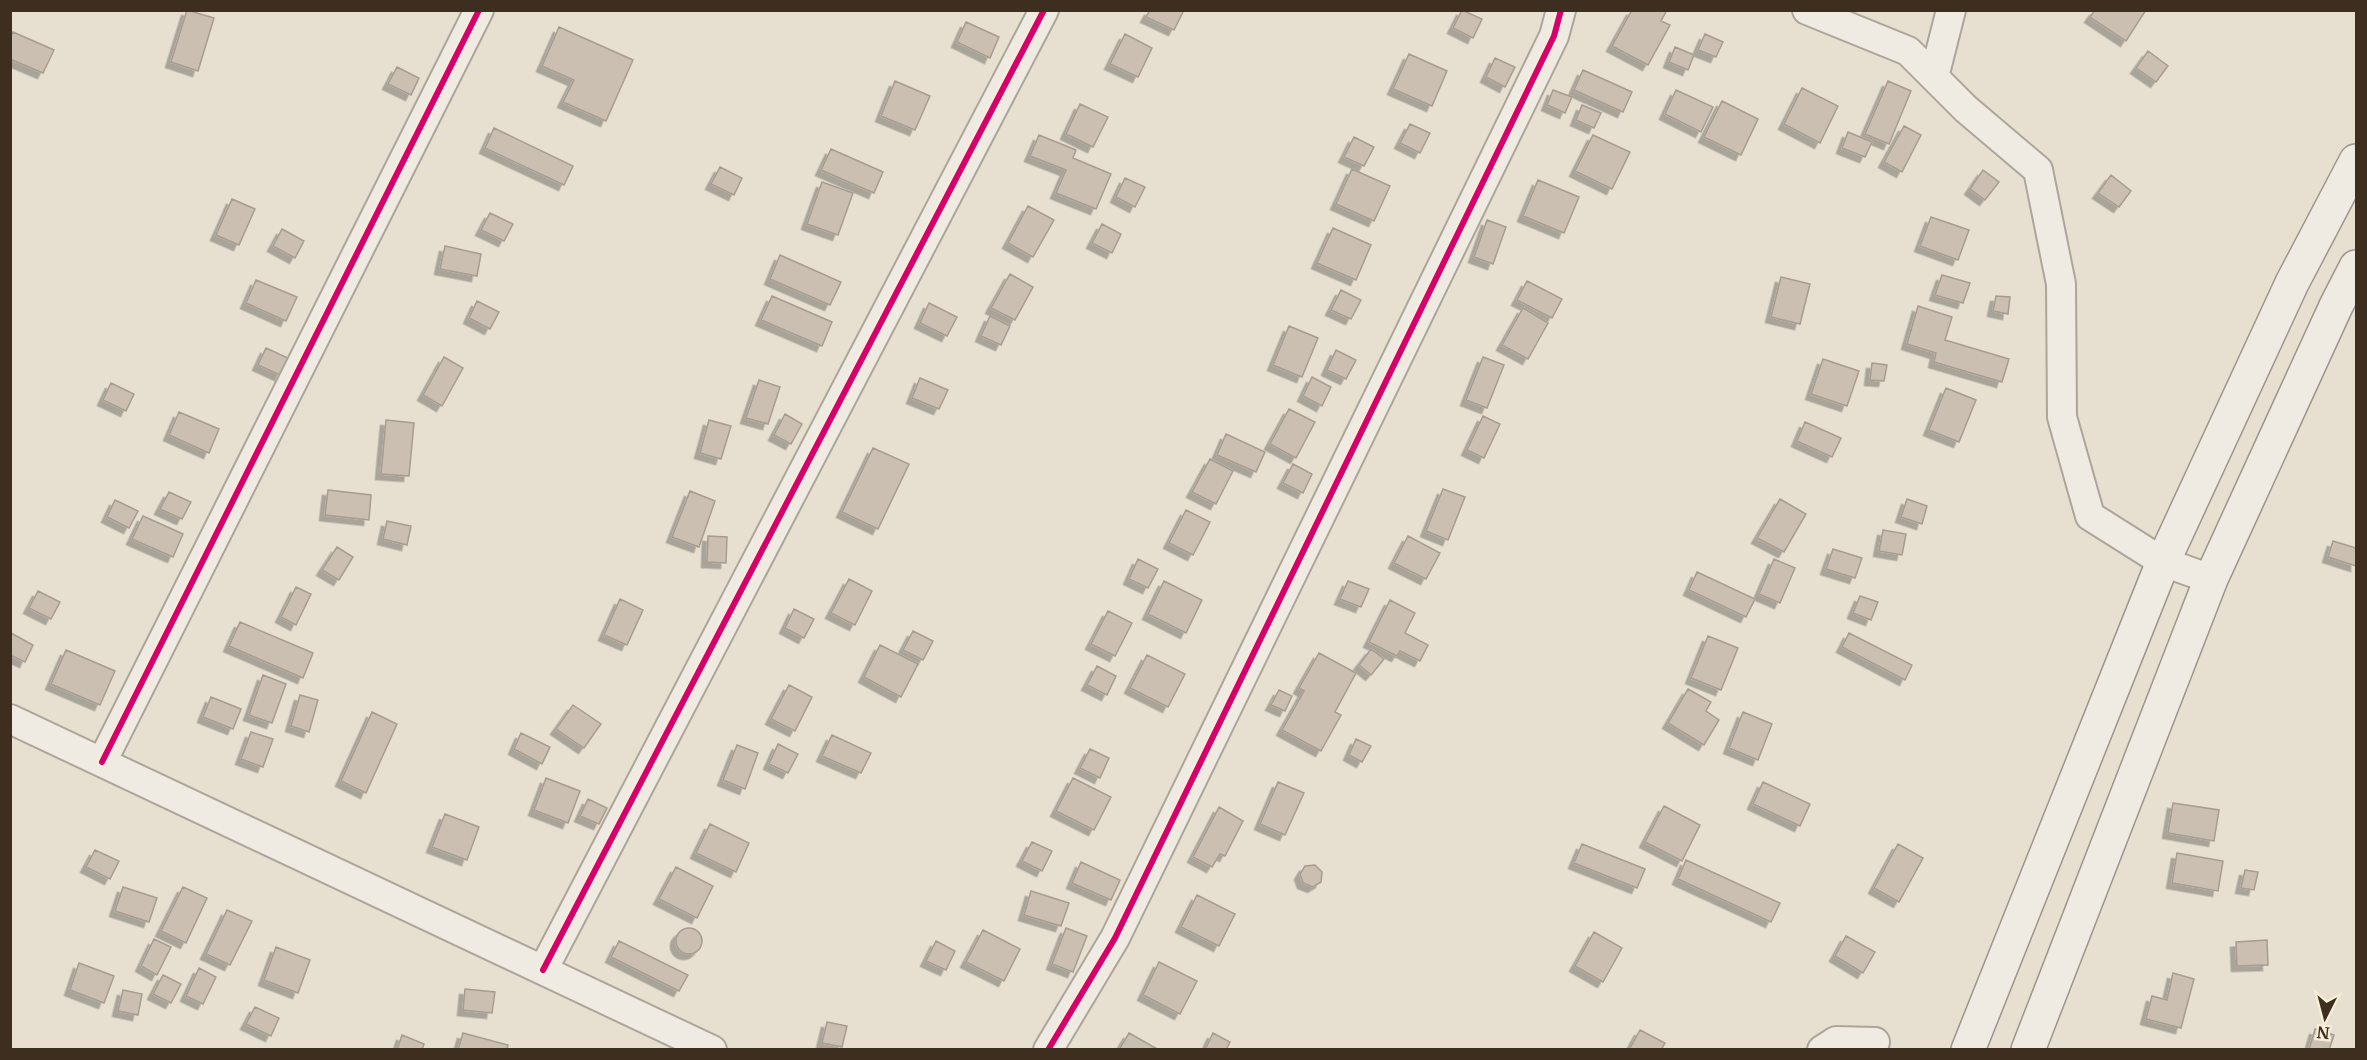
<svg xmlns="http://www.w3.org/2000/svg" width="2367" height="1060" font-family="Merriweather,serif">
  <defs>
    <filter id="shadow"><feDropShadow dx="-5.5" dy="5.5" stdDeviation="0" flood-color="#0004"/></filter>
  </defs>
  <rect width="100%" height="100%" fill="#e7e0d1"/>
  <path fill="#cbbfb2" stroke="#a89c90" stroke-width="1.5" filter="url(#shadow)" d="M187,10L214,18L198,71L171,62Z
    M1150,10H1184L1174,30L1146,17Z
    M1462,10L1482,19L1473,38L1453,28Z
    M1632,10H1667L1661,21L1670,25L1648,65L1612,46Z
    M2095,10H2146L2126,41L2090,17Z
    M966,22L999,37L990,58L957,42Z
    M559,27L633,60L606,121L563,102L574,80L542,66Z
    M13,32L54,50L43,73L10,59V38Z
    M1125,34L1152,48L1138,77L1110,64Z
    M1705,34L1723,42L1716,57L1698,50Z
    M1675,47L1694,55L1688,70L1669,62Z
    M2148,51L2168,66L2156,82L2136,68Z
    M1409,54L1447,71L1432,106L1393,89Z
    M1495,58L1515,67L1505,87L1486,77Z
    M397,67L419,78L411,95L388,84Z
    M1583,70L1632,92L1623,112L1574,90Z
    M895,81L930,96L915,130L881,116Z
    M1888,81L1911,91L1889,144L1865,134Z
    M1802,88L1838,106L1820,143L1784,124Z
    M1553,90L1572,97L1565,113L1547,105Z
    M1676,90L1713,107L1701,132L1665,114Z
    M1722,101L1758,119L1741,155L1704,137Z
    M1080,104L1108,117L1093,147L1066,134Z
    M1582,105L1601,113L1594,128L1576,120Z
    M1410,124L1430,133L1420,153L1400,143Z
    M1904,126L1921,135L1902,172L1884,162Z
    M494,128L573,166L564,185L485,148Z
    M1848,132L1872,142L1865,157L1842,148Z
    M1039,135L1076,150L1073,158L1111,174L1096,209L1056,193L1066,170L1030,156Z
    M1593,135L1630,152L1612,189L1575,171Z
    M1354,137L1374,147L1364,166L1344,157Z
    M831,149L883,172L874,193L821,170Z
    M720,167L742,178L734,195L711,184Z
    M1352,169L1390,186L1374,221L1336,204Z
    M1983,170L1999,182L1985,200L1970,189Z
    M2111,175L2131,191L2119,207L2098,193Z
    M1125,178L1145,187L1135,207L1116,197Z
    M1538,180L1579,197L1564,233L1523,216Z
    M822,182L853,193L838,235L807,224Z
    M232,199L255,209L239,245L216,235Z
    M1028,206L1054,220L1033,257L1008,243Z
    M490,213L513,224L504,241L481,230Z
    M1931,217L1969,230L1958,260L1920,246Z
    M1487,220L1506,227L1493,264L1474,257Z
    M1102,224L1121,234L1112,253L1092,243Z
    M1333,228L1371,245L1356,280L1317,263Z
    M282,229L304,241L295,258L273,246Z
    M445,246L481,254L477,276L440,269Z
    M780,255L841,282L830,305L770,279Z
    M1010,274L1033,287L1015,320L991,308Z
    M1942,275L1970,283L1963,303L1935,295Z
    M1781,277L1810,284L1800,324L1771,317Z
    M256,280L297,297L286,321L246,303Z
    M1527,281L1562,299L1552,318L1517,300Z
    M1341,290L1361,300L1351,319L1331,310Z
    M772,296L832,322L822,346L761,320Z
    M1996,296L2010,297L2008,314L1993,311Z
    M477,301L499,312L490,329L469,318Z
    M929,303L957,317L947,336L920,323Z
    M1918,306L1952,317L1945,340L2009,359L2002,382L1934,362L1936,353L1907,344Z
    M1523,308L1548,323L1528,359L1502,345Z
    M990,316L1010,326L1001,345L981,336Z
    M1289,326L1318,338L1302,377L1273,365Z
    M266,348L288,358L280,375L258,365Z
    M1336,350L1356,360L1346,379L1327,370Z
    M444,357L463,368L442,406L423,395Z
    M1483,357L1504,365L1487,408L1466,400Z
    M1823,359L1859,371L1847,406L1811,394Z
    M1872,363L1887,365L1884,381L1870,380Z
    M1312,377L1331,387L1322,406L1303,396Z
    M920,378L948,390L939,409L912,398Z
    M759,380L780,387L768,424L746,418Z
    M111,383L134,394L126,411L103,400Z
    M1946,388L1976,400L1959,442L1929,430Z
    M1289,409L1315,422L1296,458L1270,444Z
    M179,412L219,429L209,453L169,435Z
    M785,414L802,424L791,444L774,435Z
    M1483,416L1500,424L1484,458L1467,450Z
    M386,420L414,423L409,476L381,474Z
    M709,420L731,426L721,459L700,453Z
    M1805,422L1841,438L1832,457L1797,441Z
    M1226,434L1265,452L1256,472L1217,455Z
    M873,448L909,464L878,529L842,512Z
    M1210,459L1233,471L1216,504L1192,492Z
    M1293,464L1312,474L1303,493L1283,483Z
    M1443,489L1465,497L1448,540L1426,531Z
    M328,490L371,495L369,520L325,515Z
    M690,491L715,501L699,547L672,537Z
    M169,492L191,502L182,519L160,509Z
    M1780,499L1806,514L1784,552L1757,538Z
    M1907,499L1927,506L1922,524L1901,517Z
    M115,500L138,511L129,528L107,517Z
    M1186,510L1210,522L1193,555L1169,543Z
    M143,516L183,534L173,557L132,539Z
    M387,521L411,526L407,545L383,539Z
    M1883,530L1906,534L1902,555L1879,551Z
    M708,536L727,537L726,563L707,562Z
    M1408,536L1440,553L1426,579L1394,563Z
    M2333,541L2356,548V566L2328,557Z
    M337,547L353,557L339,580L322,570Z
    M1833,549L1862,558L1855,578L1826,569Z
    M1138,559L1158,569L1148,588L1129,579Z
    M1774,559L1795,568L1780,603L1759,594Z
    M1697,572L1755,599L1746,617L1689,590Z
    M849,579L872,591L855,625L831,613Z
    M1164,581L1202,600L1186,633L1148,614Z
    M1348,581L1369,589L1361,607L1340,599Z
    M296,587L311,594L296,625L281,617Z
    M38,591L60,602L51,619L29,608Z
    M1860,596L1878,602L1871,620L1853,613Z
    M620,599L643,610L627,645L604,635Z
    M1390,600L1415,613L1405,633L1428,645L1420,661L1400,651L1397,656L1369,642Z
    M794,609L814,619L804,638L785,628Z
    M1108,611L1132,623L1115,656L1091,644Z
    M240,622L313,653L303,678L229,646Z
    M913,631L933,641L923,660L903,650Z
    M11,633L33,645L25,662L10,655Z
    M1849,633L1912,665L1905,680L1842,647Z
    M1708,636L1738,648L1721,690L1691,678Z
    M880,645L918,664L901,697L864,677Z
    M1371,649L1384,659L1371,675L1359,665Z
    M66,650L115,671L100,705L51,684Z
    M1319,653L1356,673L1335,712L1341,715L1321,751L1282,730L1304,691L1299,688Z
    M1147,655L1185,674L1168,707L1130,688Z
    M1097,666L1116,676L1107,695L1087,685Z
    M263,675L286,684L272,723L249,715Z
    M789,685L812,697L795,731L771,719Z
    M1688,689L1711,702L1706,711L1719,720L1704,745L1668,723Z
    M1279,690L1292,696L1285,711L1271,705Z
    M300,695L318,700L309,732L291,726Z
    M211,697L241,709L233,729L203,717Z
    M573,705L601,724L584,748L556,729Z
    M372,712L397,724L366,793L341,781Z
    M1743,712L1772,724L1758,760L1729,748Z
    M251,732L273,739L263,767L241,759Z
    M521,733L550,747L542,764L514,749Z
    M832,735L871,753L861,773L822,756Z
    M1356,739L1371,746L1362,762L1349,755Z
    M778,744L798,754L788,773L769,764Z
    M737,745L758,753L745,789L723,780Z
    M1090,749L1109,758L1100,778L1080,768Z
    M546,778L580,791L568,823L534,810Z
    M1073,778L1111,797L1094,830L1056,811Z
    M1278,782L1304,793L1285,835L1260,824Z
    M1763,782L1810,804L1800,826L1753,804Z
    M588,799L607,808L599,824L580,816Z
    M2173,803L2219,810L2214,841L2168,833Z
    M1664,806L1700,825L1682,861L1645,842Z
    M1219,807L1243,821L1225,856L1220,854L1212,867L1193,857Z
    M445,814L479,827L467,860L432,847Z
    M710,824L749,843L736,872L696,853Z
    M1032,842L1052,851L1042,871L1022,861Z
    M1582,844L1645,869L1637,888L1574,863Z
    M1898,844L1923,858L1899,902L1874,888Z
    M95,850L119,861L110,879L86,867Z
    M2177,853L2223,861L2218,891L2172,883Z
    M1686,860L1780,903L1771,922L1678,879Z
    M1081,862L1120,880L1111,900L1072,883Z
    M1315,865L1322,872L1321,882L1313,887L1303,883L1300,874L1305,866Z
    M676,867L713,886L697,918L659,899Z
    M2245,870L2258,872L2254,890L2241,888Z
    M123,887L157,898L149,922L115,911Z
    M183,887L207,898L186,943L161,931Z
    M1031,891L1069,903L1061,926L1024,915Z
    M1197,895L1235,914L1219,946L1181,927Z
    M227,910L252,921L230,965L206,954Z
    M1066,928L1087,936L1073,972L1052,964Z
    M676 941a13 13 0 1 1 26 0a13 13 0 1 1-26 0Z
    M983,930L1020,949L1004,981L966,962Z
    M1594,932L1622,948L1603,982L1575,966Z
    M1846,936L1875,952L1863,973L1835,956Z
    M154,939L171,947L157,975L141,966Z
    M2267,940L2268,965L2237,966L2236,942Z
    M619,941L688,975L679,991L611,957Z
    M936,941L955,951L946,970L926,961Z
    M276,947L310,960L298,993L264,980Z
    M1159,962L1197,981L1180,1014L1143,995Z
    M79,963L114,976L104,1003L70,990Z
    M199,968L216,977L203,1004L186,996Z
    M2173,973L2194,979L2181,1028L2146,1019L2152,996L2167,1000Z
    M163,975L181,984L171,1003L153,994Z
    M465,989L495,992L492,1013L463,1010Z
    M123,990L142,994L138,1015L118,1011Z
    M255,1007L279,1018L271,1036L246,1024Z
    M827,1022L847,1026L842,1047L822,1043Z
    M2315,1029L2334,1035L2329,1050H2309Z
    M1640,1030L1665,1043L1661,1050H1629Z
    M463,1033L508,1045L507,1050H458Z
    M1129,1033L1159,1050H1123L1120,1048Z
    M1213,1033L1230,1042L1226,1050H1205Z
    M402,1035L424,1044L422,1050H397Z"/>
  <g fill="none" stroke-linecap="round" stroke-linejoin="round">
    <g stroke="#ada599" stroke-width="32">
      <path id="minor" d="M1807,10L1908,51L1966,109L2038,170L2061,284L2062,417L2090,516L2163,562L2211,579
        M1934,77L1951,10
        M10,719L712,1050
        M102,762L479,10
        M543,970L1044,10
        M1048,1050L1115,938L1554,36L1561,10
        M1822,1050L1836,1041L1875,1042"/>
    </g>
    <g stroke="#9c958a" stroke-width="36">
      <path id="secondary" d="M1968,1050L2163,562L2292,283L2356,161
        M2028,1050L2211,579L2336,306L2356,267"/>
    </g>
    <use href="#minor" stroke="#efebe3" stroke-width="28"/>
    <use href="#secondary" stroke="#efebe3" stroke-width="33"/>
    <g stroke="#f7eed8" stroke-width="10">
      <path id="cycleway" d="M102,762L479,10
        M543,970L1044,10
        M1048,1050L1115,938L1554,36L1561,10"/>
    </g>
    <use href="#cycleway" stroke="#d6006c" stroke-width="6"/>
  </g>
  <rect width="2367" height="1060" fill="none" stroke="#3d2e20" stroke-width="24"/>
  <g transform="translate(2325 1018) rotate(186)" stroke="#f7eed8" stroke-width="4.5" paint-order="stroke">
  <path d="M0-4.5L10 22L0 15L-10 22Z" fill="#3d2e20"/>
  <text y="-9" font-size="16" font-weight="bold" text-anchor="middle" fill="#3d2e20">N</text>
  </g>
</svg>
